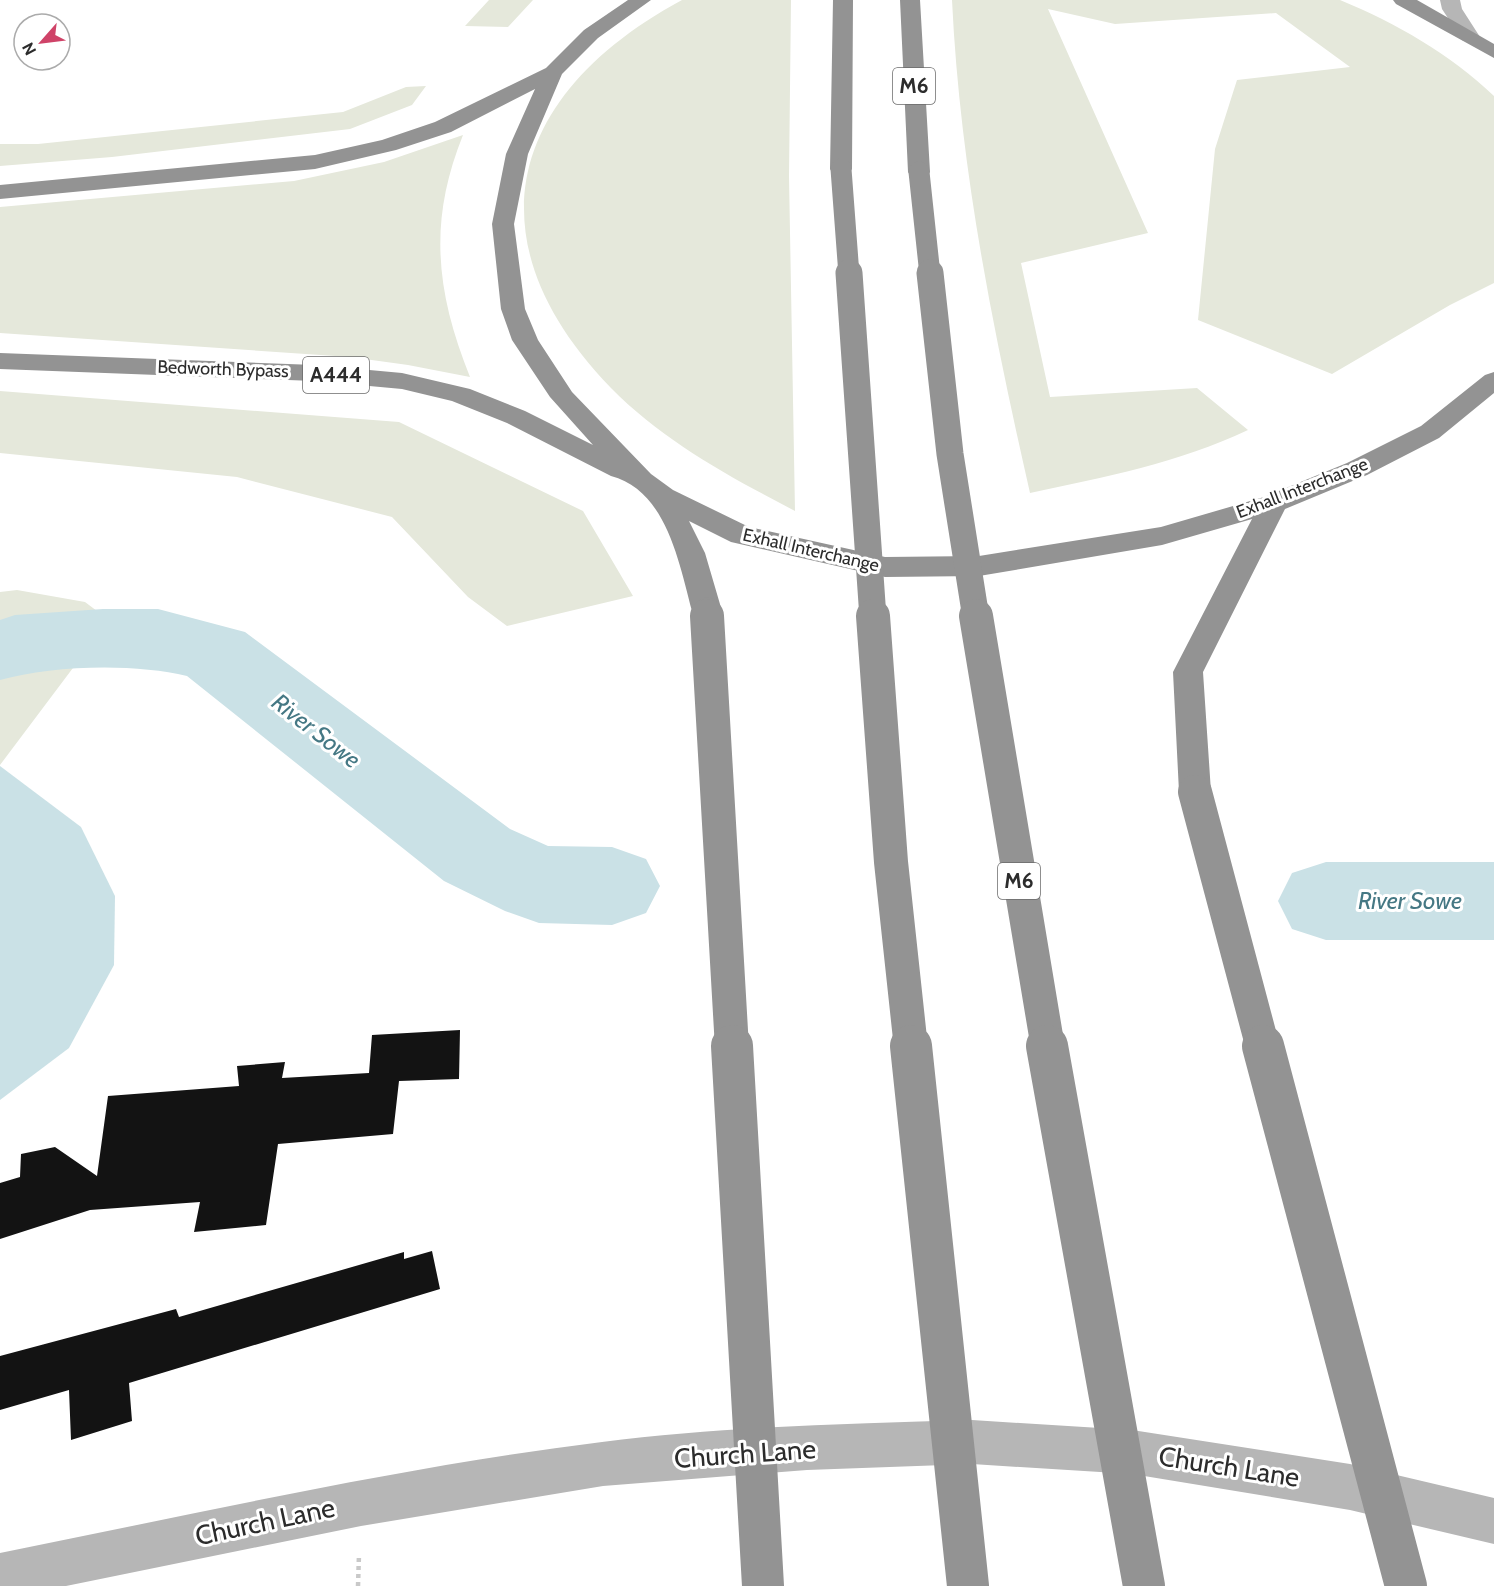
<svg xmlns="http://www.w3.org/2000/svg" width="1494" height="1586" font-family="Cabin,sans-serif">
  <rect width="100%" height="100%" fill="#fff"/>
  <path fill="#e5e8db" d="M489,0H533L508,27L465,26Z
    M682,0H791L789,176L795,511C730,477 663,441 611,388C468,240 508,94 682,0Z
    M952,0H1340C1396,23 1450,54 1494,96V283L1450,305L1332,374L1198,320L1215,149L1237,80L1350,67L1276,13L1115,24L1048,9L1148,233L1021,263L1050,397L1197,388L1248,430C1178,463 1105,477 1030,493C993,330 960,168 952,0Z
    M426,86L412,105L350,129L112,157L0,166V144H38L343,112L406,87Z
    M463,135C428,222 436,292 470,377L408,365L350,357L0,333V207L294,181L384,162Z
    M0,391L399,422L583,511L633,596L507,626L468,597L392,517L237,477L0,453Z
    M17,590L85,602L109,620L0,765V592Z"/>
  <path fill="#cae1e6" d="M0,766L81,827L115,896L114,965L69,1048L0,1100Z"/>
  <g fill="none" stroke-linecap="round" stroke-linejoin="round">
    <path fill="#cae1e6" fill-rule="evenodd" d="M103,609H158L245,632L510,829L548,846L612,847L646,859L660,886L646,913L612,925L539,923L505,911L444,881L187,676C135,663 52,665 0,680V620L15,615Z
      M1326,862H1494V940H1326L1292,929L1278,901L1292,873Z"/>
  </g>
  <path fill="#131313" d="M460,1030L459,1079L399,1081L393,1134L278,1144L266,1225L194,1232L200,1202L90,1210L0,1239V1183L20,1177L21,1154L55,1147L97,1176L108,1096L239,1086L237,1066L285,1062L282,1078L369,1073L372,1035Z
    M432,1251L440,1289L129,1383L132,1421L71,1440L69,1390L0,1410V1356L176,1309L179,1317L404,1252V1259Z"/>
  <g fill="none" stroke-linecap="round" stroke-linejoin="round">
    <path stroke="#c9c9c9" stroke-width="4.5" stroke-dasharray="4 4" stroke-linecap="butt" d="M358,1586L359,1554"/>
    <path fill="#b6b6b6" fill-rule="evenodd" d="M1440,0H1460L1462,9L1480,37L1477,41H1463L1442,9Z
      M972,1420L1132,1430L1350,1464L1494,1498V1544L1350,1510L1132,1474L972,1464L807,1470L603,1486L361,1526L66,1586H0V1553C200,1513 400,1467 602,1442C724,1426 849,1424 972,1420Z"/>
    <path fill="#939393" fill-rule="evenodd" d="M628,0H651L598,38L562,74L528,154L514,224L525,309L538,340L572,392L651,474L673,490L749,527L885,557L979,556L1161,527L1264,497L1347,463L1421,426L1485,375L1494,372V393L1439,438L1367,475L1285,509L1203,672L1211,792L1207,801L1195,805L1183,801L1179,792L1173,672L1252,519L1162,545L979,576L885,577L731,542L689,521L705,553L722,611L718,618L707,621L696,618L692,611C679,562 666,490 611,476L507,423L452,401L402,389L315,381L0,369V353L315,365L402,373L470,389L525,411L593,445L550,397L512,340L501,309L492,224L506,154L535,89L451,132L396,150L315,169L0,199V185L315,155L382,140L435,122L546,68L584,30Z
      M833,0H853L852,169L849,174H833L830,169Z
      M900,0H920L930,172L927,177H911L908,172Z
      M1393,0H1417L1494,44V58L1396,4Z"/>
    <path stroke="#939393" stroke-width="21" d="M841,169L849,275
      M919,172L930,275"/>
    <path stroke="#939393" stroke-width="27" d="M849,273L873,618
      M930,273L950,454L976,618
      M707,611V618"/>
    <path stroke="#939393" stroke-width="34" d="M707,616L732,1048
      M873,616L891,862L911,1048
      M976,616L1048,1048
      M1195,792L1263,1048"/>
    <path stroke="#939393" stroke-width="42" d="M732,1046L763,1586
      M911,1046L968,1586
      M1047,1046L1144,1586
      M1263,1046L1406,1586"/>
  </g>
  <g text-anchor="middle" stroke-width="6" stroke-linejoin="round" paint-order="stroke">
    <g font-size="18" fill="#2c2c2c" stroke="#fff">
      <text transform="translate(223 369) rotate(2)" y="6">Bedworth Bypass</text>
      <text transform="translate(1302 488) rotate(-21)" y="6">Exhall Interchange</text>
      <text transform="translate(811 550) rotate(13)" y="6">Exhall Interchange</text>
    </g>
    <g fill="#fff" stroke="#6b6b6b" stroke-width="1.5">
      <rect x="893" y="68" width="42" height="36" rx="4.5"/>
      <rect x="303" y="357" width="66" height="36" rx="4.5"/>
      <rect x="998" y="863" width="42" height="36" rx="4.5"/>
    </g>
    <g font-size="21" font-weight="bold" fill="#2c2c2c">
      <text x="914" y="93">M6</text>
      <text x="336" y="382">A444</text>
      <text x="1019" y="888">M6</text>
    </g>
    <g font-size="24" font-style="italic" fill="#457884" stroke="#fff">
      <text transform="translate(316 731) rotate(38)" y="8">River Sowe</text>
      <text x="1410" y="909">River Sowe</text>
    </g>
    <g font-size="27" fill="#2c2c2c" stroke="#fff">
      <text transform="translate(745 1454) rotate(-4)" y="9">Church Lane</text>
      <text transform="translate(1229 1467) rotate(9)" y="9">Church Lane</text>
      <text transform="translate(265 1522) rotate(-12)" y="9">Church Lane</text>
    </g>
  </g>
  <g transform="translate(42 42) rotate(242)"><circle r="28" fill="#ffffff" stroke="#ababab" stroke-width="1.5"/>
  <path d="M0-4.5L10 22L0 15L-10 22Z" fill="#cf4368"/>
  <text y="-9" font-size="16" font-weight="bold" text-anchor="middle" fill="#2c2c2c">N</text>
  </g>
</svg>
